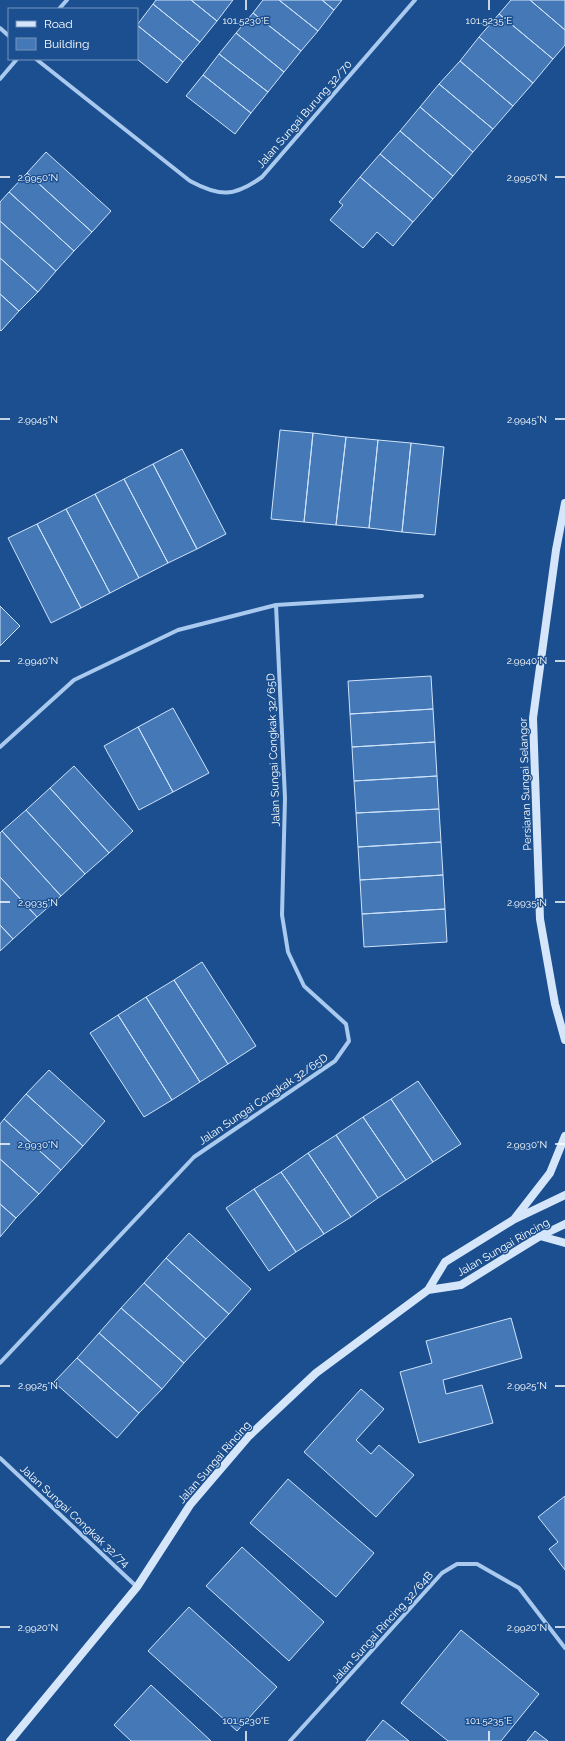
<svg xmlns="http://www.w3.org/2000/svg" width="565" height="1741" font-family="Raleway,sans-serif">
  <rect width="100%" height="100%" fill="#1b4f8f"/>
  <path fill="#4478b7" stroke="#cfe3fa" d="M156,0H191L217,21L200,42L153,4Z
    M191,0H233L217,21Z
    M263,0H279L318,31L301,51L253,13Z
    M279,0H322L334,10L318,31Z
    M322,0H342L334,10Z
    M511,0H530L565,30V45L553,59L499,14Z
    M530,0H565V30Z
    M153,4L200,42L183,62L137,25Z
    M253,13L301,51L284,72L236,33Z
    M499,14L553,59L533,83L479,37Z
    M137,25L183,62L167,83L137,59Z
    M236,33L284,72L268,92L219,54Z
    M479,37L533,83L513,106L460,61Z
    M219,54L268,92L251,113L203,75Z
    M460,61L513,106L493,129L439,84Z
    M203,75L251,113L235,134L186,96Z
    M439,84L493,129L473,152L420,107Z
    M420,107L473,152L453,176L400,131Z
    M400,131L453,176L433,199L380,154Z
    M46,152L111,211L92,232L27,173Z
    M380,154L433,199L413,222L360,177Z
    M27,173L92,232L74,251L9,192Z
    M360,177L413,222L393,246L377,232L363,248L330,220L343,205L339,202Z
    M9,192L74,251L56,271L0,221V202Z
    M0,221L56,271L38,292L0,258Z
    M0,258L38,292L19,311L0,294Z
    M0,294L19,311L1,331L0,330Z
    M280,430L313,433L304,522L271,519Z
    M313,433L346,437L336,525L304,522Z
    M346,437L378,440L369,528L336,525Z
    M378,440L411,443L402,532L369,528Z
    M411,443L444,447L435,535L402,532Z
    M182,449L226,534L197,549L153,464Z
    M153,464L197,549L168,563L124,479Z
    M124,479L168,563L139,578L95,494Z
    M95,494L139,578L110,593L66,509Z
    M66,509L110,593L81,608L37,524Z
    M37,524L81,608L51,623L8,538Z
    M0,606L20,626L0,646Z
    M431,676L433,709L350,714L348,681Z
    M173,708L209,773L173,792L138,727Z
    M433,709L435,742L352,747L350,714Z
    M138,727L173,792L139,810L104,746Z
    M435,742L437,776L354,781L352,747Z
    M74,766L133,831L109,853L50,788Z
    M437,776L439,809L356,813L354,781Z
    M50,788L109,853L85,874L26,810Z
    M439,809L441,842L358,847L356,813Z
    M26,810L85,874L61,896L2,831Z
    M2,831L61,896L37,917L0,877V833Z
    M441,842L443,875L360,880L358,847Z
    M443,875L445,909L362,914L360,880Z
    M0,877L37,917L13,939L0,925Z
    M445,909L447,942L364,947L362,914Z
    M0,925L13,939L0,951Z
    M202,962L256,1046L228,1064L174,980Z
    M174,980L228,1064L200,1082L146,997Z
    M146,997L200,1082L172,1100L118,1015Z
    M118,1015L172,1100L144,1117L90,1033Z
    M49,1070L105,1121L83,1146L26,1094Z
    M418,1081L461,1144L433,1162L391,1099Z
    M26,1094L83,1146L61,1170L4,1119Z
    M391,1099L433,1162L406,1180L363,1117Z
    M363,1117L406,1180L378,1198L336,1135Z
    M4,1119L61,1170L39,1194L0,1159V1124Z
    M336,1135L378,1198L351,1217L308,1153Z
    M308,1153L351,1217L324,1234L281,1172Z
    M0,1159L39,1194L16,1218L0,1204Z
    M281,1172L324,1234L296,1252L254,1189Z
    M254,1189L296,1252L269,1271L226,1208Z
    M0,1204L16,1218L0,1237Z
    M189,1233L251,1289L229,1314L166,1258Z
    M166,1258L229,1314L206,1339L144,1283Z
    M144,1283L206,1339L184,1363L121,1308Z
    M121,1308L184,1363L162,1389L99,1333Z
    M511,1318L522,1358L443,1380L446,1394L482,1385L493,1423L419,1443L400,1372L432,1363L426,1341Z
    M99,1333L162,1389L139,1413L77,1358Z
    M77,1358L139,1413L117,1438L54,1382Z
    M361,1389L384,1409L356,1440L371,1454L379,1445L414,1475L376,1517L304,1452Z
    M288,1479L374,1553L336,1597L250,1523Z
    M565,1496V1570L549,1549L558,1542L538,1517Z
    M242,1547L324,1622L289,1661L206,1586Z
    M189,1607L277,1687L237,1731L148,1651Z
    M461,1630L539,1694L501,1741H448L401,1703Z
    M151,1685L211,1741H131L114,1725Z
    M383,1720L409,1741H366Z
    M535,1731L548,1741H527Z"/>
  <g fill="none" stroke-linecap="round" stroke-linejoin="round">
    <path stroke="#a9c9ee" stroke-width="4" d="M59,9L67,0
      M0,28L9,36
      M36,59L190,181C220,197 234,197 262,177L415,0
      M0,79L17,59
      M0,747L74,680L178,630L276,605L422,596
      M0,1363L194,1157L335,1061L349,1041L346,1024L304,986L288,952L282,915L285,798L276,605
      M0,1458L137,1587
      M290,1741L442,1573L457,1564H477L519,1588L565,1648"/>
    <path stroke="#d6e6fa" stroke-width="8" d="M565,503L556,550L533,718L540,919L555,1004L565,1040
      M515,1218L550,1173L565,1136
      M540,1236L565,1243
      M428,1290L461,1285L540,1236L565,1224
      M10,1741L137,1587L190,1505L249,1436L316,1373L428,1290L445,1262L513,1220L565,1195"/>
  </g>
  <path fill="none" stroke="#fff" stroke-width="1.5" d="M246,0V10M489,0V10M0,177H10M555,177H565M0,419H10M555,419H565M0,661H10M555,661H565M0,902H10M555,902H565M0,1144H10M555,1144H565M0,1386H10M555,1386H565M0,1627H10M555,1627H565M246,1731V1741M489,1731V1741"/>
  <g text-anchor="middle" stroke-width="3" stroke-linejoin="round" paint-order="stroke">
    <g font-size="11" fill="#fff" stroke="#1b4f8f">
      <text transform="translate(304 114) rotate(-49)" y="4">Jalan Sungai Burung 32/70</text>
      <text transform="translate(273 750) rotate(-92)" y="4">Jalan Sungai Congkak 32/65D</text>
      <text transform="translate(525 784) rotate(-92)" y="4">Persiaran Sungai Selangor</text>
      <text transform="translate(263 1099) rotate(-34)" y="4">Jalan Sungai Congkak 32/65D</text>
      <text transform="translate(503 1247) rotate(-30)" y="4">Jalan Sungai Rincing</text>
      <text transform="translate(214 1462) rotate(-49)" y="4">Jalan Sungai Rincing</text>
      <text transform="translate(75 1516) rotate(43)" y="4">Jalan Sungai Congkak 32/74</text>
      <text transform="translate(382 1627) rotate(-48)" y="4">Jalan Sungai Rincing 32/64B</text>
    </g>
  </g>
  <g font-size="10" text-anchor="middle" fill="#fff" stroke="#1b4f8f" stroke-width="3" stroke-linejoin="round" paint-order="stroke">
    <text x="246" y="24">101.5230°E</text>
    <text x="489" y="24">101.5235°E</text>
    <text x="38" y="181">2.9950°N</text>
    <text x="527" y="181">2.9950°N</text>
    <text x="38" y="423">2.9945°N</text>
    <text x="527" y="423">2.9945°N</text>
    <text x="38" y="664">2.9940°N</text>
    <text x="527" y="664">2.9940°N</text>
    <text x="38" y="906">2.9935°N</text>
    <text x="527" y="906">2.9935°N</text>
    <text x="38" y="1148">2.9930°N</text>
    <text x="527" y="1148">2.9930°N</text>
    <text x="38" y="1389">2.9925°N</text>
    <text x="527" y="1389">2.9925°N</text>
    <text x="38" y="1631">2.9920°N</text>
    <text x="527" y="1631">2.9920°N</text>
    <text x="246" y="1724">101.5230°E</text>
    <text x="489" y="1724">101.5235°E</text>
  </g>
  <rect x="8" y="8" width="130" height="52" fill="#1b4f8f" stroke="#7695bc"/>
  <rect x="16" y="21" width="20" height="6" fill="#d6e6fa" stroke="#7695bc"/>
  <text x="44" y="28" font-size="12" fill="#ffffff">Road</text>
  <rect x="16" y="38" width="20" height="12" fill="#4478b7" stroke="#7695bc"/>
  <text x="44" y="48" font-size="12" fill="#ffffff">Building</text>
</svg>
